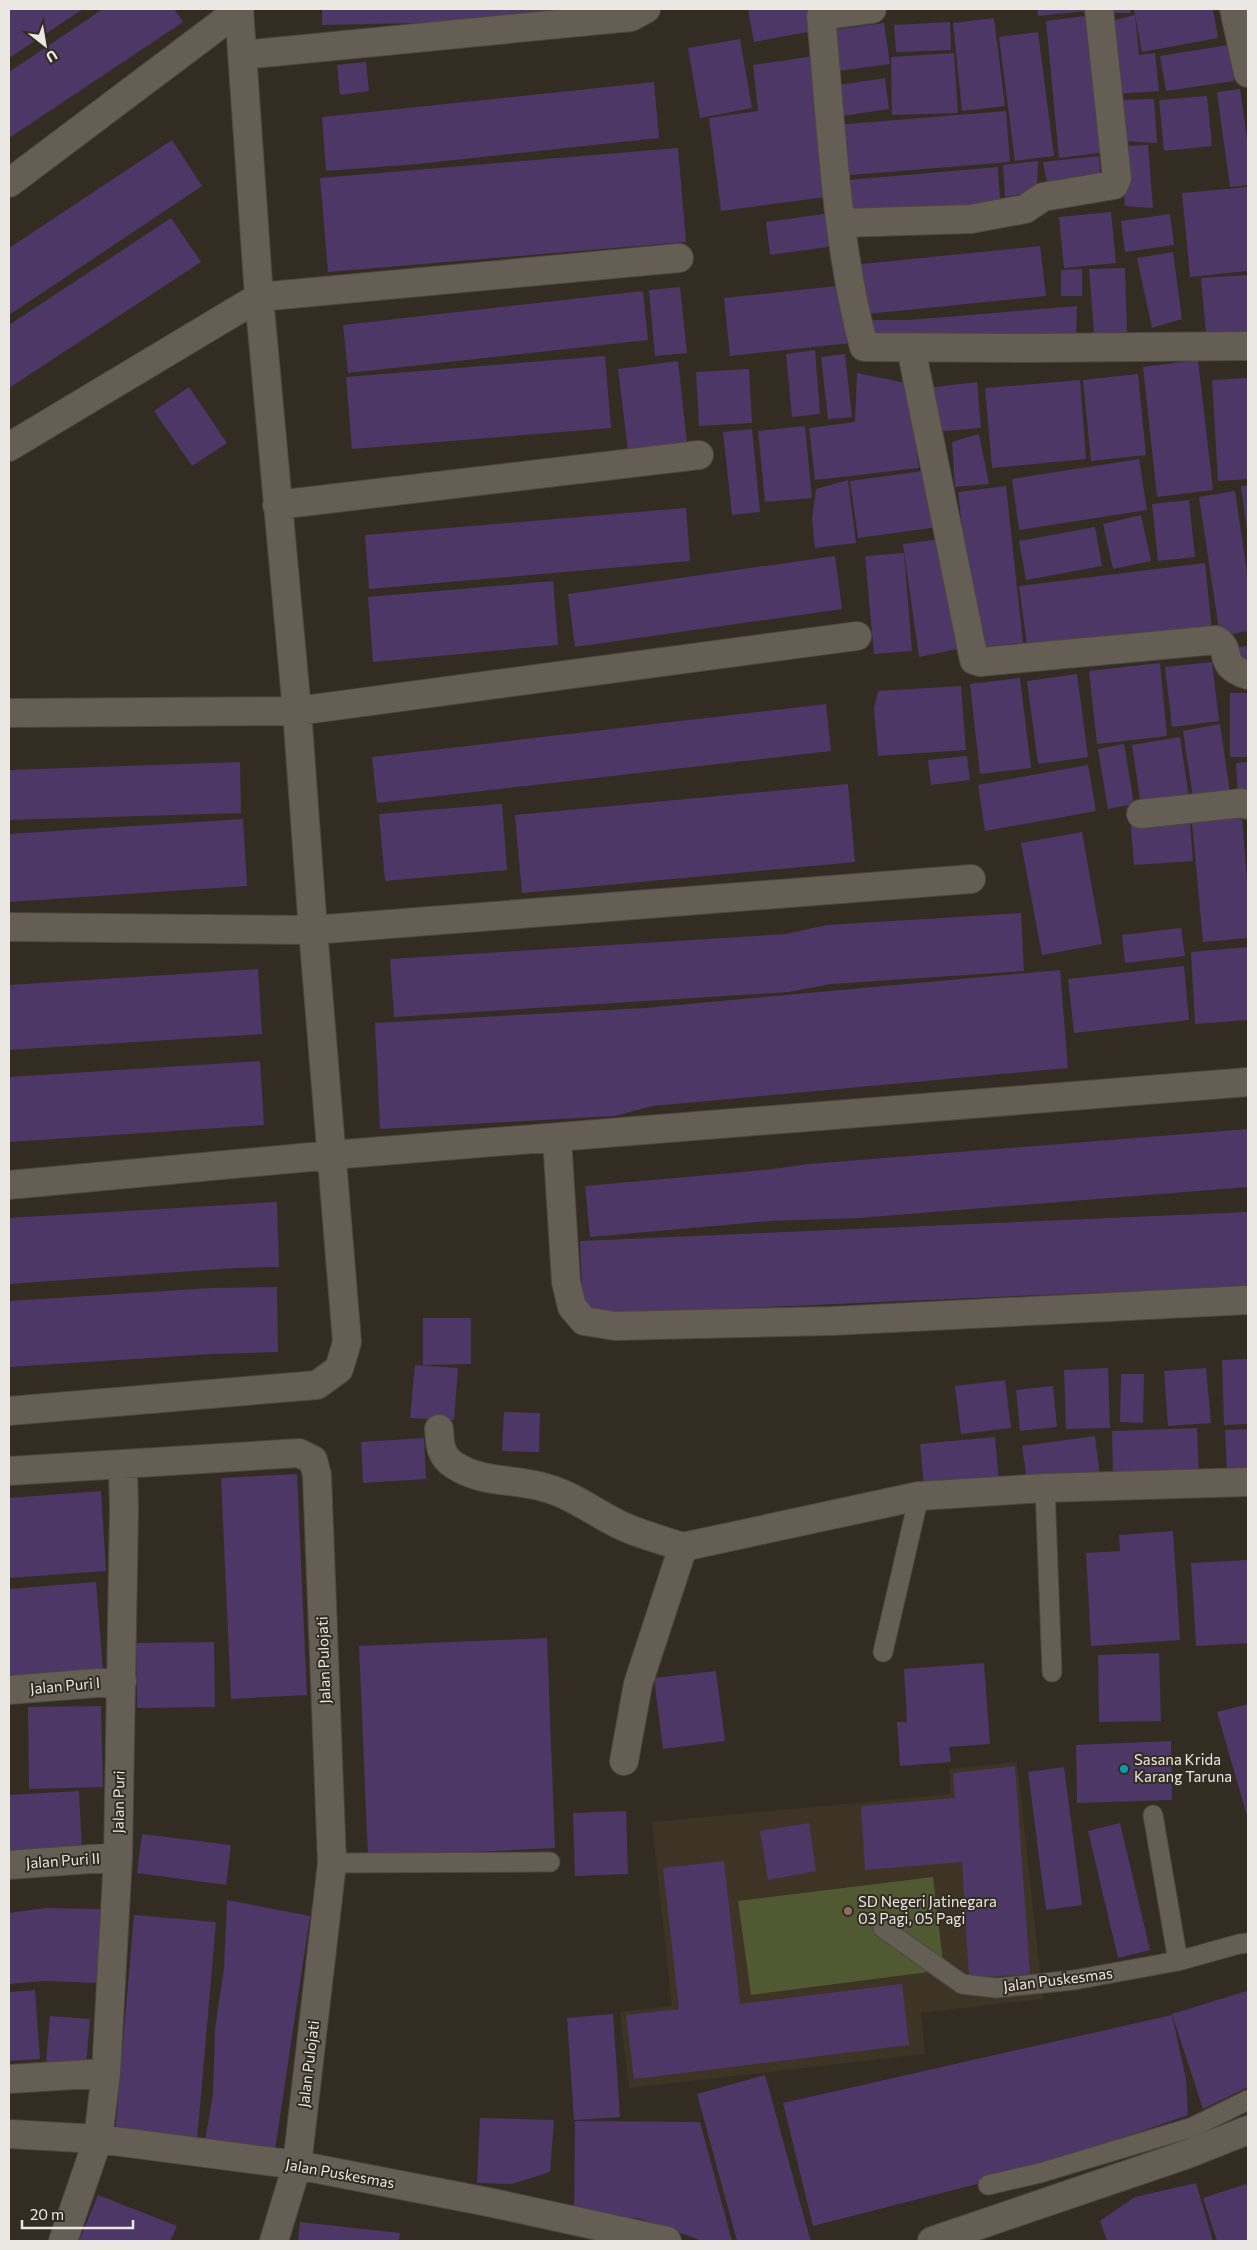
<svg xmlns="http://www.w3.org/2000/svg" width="1257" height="2250" font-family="Commissioner,sans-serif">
  <rect width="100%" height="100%" fill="#322c23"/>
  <path fill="#3d3425" d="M1017,1762L1043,1999L921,2013L925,2054L629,2088L620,2012L672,2006L652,1822L950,1794V1769Z"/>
  <path fill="#505932" d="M933,1877L944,1970L751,1995L738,1901Z"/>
  <path fill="#4d3766" d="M9,9H83L9,58Z
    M103,9H174L183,22L9,138V72Z
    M322,9H560V20L322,25Z
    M748,9H814L818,30L754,42Z
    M1037,9H1087V11L1038,16Z
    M1112,9H1130V13H1112Z
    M1134,9H1213L1218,38L1142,52Z
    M1093,15L1106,152L1059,158L1046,21Z
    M1135,15L1139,55L1155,53L1159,91L1116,94L1111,21Z
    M994,18L1005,106L962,111L953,23Z
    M950,22L951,50L896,52L894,25Z
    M884,23L890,64L831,72L825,31Z
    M1038,32L1054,156L1015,161L999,37Z
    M740,39L752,108L700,118L688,48Z
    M1228,45L1234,81L1166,91L1160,56Z
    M954,53L958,113L892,115L891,57Z
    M814,56L833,196L721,211L709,118L758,111L753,65Z
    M366,62L369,91L340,95L337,65Z
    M885,78L889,109L843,116L838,85Z
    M654,82L659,138L418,164L326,171L322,117Z
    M1240,89L1248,146V185L1230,187L1217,92Z
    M1207,96L1212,146L1164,151L1159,100Z
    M1154,99L1157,143L1123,141L1119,100Z
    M1006,111L1010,162L839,176L835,125Z
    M172,140L202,186L9,315V248Z
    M1148,145L1153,208L1125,206L1120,146Z
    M678,148L686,242L328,272L320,178Z
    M1099,156L1101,181L1048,188L1043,162Z
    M1038,161L1037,191L1005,197L1003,165Z
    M998,167L1000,201L941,211L848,217V180Z
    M1248,187V271L1190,277L1182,193Z
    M837,212L842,245L770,255L766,222Z
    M1111,212L1116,263L1064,268L1059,217Z
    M1170,214L1174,245L1125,252L1121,221Z
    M171,218L201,262L9,388V325Z
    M1040,246L1046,296L857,315L852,265Z
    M1173,252L1182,319L1152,328L1137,258Z
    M1125,268L1127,332L1094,334L1089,269Z
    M1082,269V296H1061V270Z
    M1248,275V335L1206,333L1201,278Z
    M845,285L851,343L730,356L724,298Z
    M680,287L687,353L655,356L649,290Z
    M643,291L648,340L348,373L343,325Z
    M1077,306L1076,336L872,345L871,320H910Z
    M815,350L820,414L792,417L786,354Z
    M845,354L852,417L828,419L821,357Z
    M605,356L611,428L352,449L346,377Z
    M1198,360L1213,490L1157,497L1143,367Z
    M678,361L688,452L629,459L618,369Z
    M749,369L752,423L699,426L696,372Z
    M857,373L906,383L919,468L815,480L809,428L855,422Z
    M1138,374L1146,455L1091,461L1083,380Z
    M1248,378V479L1218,481L1212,380Z
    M1080,380L1086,459L992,468L985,388Z
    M977,382L981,428L931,432L927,388Z
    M189,387L227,443L192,466L154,411Z
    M805,426L812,498L765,502L758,431Z
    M752,429L760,512L732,515L723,432Z
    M979,434L989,484L955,487L952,442Z
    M1139,459L1147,510L1019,530L1012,479Z
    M930,470L938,527L858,538L850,481Z
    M848,480L856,543L815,548L812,520L816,489Z
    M1248,485V530H1247L1241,486Z
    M1006,486L1023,643L976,647L958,492Z
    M1235,491L1248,579V631L1220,636L1199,497Z
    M1189,500L1195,557L1158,561L1152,504Z
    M686,508L690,561L369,589L365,535Z
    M1141,515L1151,561L1113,569L1103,524Z
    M1095,527L1102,566L1026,580L1019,541Z
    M949,538L962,648L919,657L903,544Z
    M904,553L912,651L874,654L865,556Z
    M835,556L842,609L575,647L568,594Z
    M1205,563L1212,631L1027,645L1019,586Z
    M553,581L558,645L373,662L368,597Z
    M1248,646V663L1242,664L1236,647Z
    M1212,662L1219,721L1172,727L1165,667Z
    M1160,663L1167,736L1097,744L1089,671Z
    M1077,674L1088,757L1038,764L1027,681Z
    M1020,678L1031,768L980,774L970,684Z
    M961,686L966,750L878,756L874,709L878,691Z
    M1230,693H1248V757H1230Z
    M826,704L831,751L377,803L372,757Z
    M1220,724L1231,799L1194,805L1183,731Z
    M1180,737L1190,804L1142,812L1132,745Z
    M1124,744L1134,804L1108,809L1098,749Z
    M967,756L970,780L931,785L928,760Z
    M240,762L241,813L9,820V770Z
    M1248,762V798L1238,799L1236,763Z
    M1088,765L1096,811L985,831L978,785Z
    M848,784L855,862L522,893L515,815Z
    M502,804L507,870L385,881L379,814Z
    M1241,808L1248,891V938L1203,942L1191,812Z
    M1189,812L1193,861L1134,865L1130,817Z
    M243,819L247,886L9,902V834Z
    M1082,832L1102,944L1042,955L1021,843Z
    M1021,913L1024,971L831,984L789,992L394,1017L390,959L786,934L827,925Z
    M1181,928L1185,956L1125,963L1122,935Z
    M1248,947V1020L1195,1024L1191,952Z
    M1184,966L1189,1020L1074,1033L1068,979Z
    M258,969L262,1034L9,1050V985Z
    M1060,970L1068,1068L653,1106L614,1116L380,1129L375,1023L645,1008Z
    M260,1061L264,1125L9,1142V1077Z
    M1248,1129V1187L858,1218L769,1221L590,1237L585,1186L765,1170L809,1164Z
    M277,1202L279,1267L235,1268L9,1284V1218Z
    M1248,1212V1286L583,1315L580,1241Z
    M277,1287L278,1352L213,1354L9,1367V1301L212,1288Z
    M423,1318H471V1364L423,1365Z
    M1248,1359V1424L1224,1425L1222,1360Z
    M415,1365L458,1368L454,1420L410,1418Z
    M1108,1368L1110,1428L1066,1429L1064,1370Z
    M1206,1368L1211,1423L1168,1426L1164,1371Z
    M1121,1374H1144L1143,1423L1120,1422Z
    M1005,1380L1011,1428L961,1434L955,1386Z
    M1053,1386L1057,1427L1020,1431L1016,1390Z
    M504,1412L540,1413L539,1452L502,1451Z
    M1197,1428L1199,1476L1113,1479L1112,1431Z
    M1248,1429V1471H1227L1225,1430Z
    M1095,1436L1100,1477L1028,1487L1022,1446Z
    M995,1437L999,1481L924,1488L920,1444Z
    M424,1438L426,1479L363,1483L361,1442Z
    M297,1474L307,1695L231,1699L221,1478Z
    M101,1491L106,1571L9,1578V1498Z
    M1173,1531L1180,1640L1091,1646L1086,1553L1120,1551L1119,1535Z
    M1248,1560V1643L1196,1646L1191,1563Z
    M96,1582L103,1671L9,1679V1589Z
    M547,1638L555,1848L368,1857L359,1646Z
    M214,1642L215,1707L137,1708L136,1643Z
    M1159,1653L1161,1721L1099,1722L1098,1655Z
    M984,1663L990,1744L949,1747L951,1762L900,1766L897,1722H907L904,1669Z
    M716,1671L725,1741L663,1749L654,1678Z
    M1248,1704V1819L1217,1712Z
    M101,1706L103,1787L29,1789L28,1707Z
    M1171,1741L1172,1800L1077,1803L1076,1745Z
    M1015,1766L1030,1974L969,1978L962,1862L865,1870L861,1806L955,1798L953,1773Z
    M1064,1767L1082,1905L1046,1910L1028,1772Z
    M79,1791L82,1852L9,1856V1795Z
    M626,1811L628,1874L575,1876L573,1813Z
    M809,1823L816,1871L768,1880L760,1831Z
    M1120,1823L1150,1950L1118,1958L1088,1831Z
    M142,1834L231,1845L226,1885L137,1873Z
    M724,1861L740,2004L902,1984L909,2045L634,2079L626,2015L679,2009L663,1868Z
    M227,1900L310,1916L275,2150L205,2141L213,2094L215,2029L224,1968Z
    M46,1908L100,1909L98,1983L44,1981L9,1984V1913Z
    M134,1915L216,1922L197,2141L115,2135Z
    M35,1990L40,2059L9,2061V1992Z
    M1247,1991L1248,2087L1203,2109L1172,2014Z
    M613,2014L620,2117L574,2120L567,2018Z
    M1172,2015L1186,2079L1188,2115L1024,2172L813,2226L783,2103Z
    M50,2016L90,2019L86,2066L46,2063Z
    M765,2075L807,2228L811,2241H737L697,2094Z
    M480,2118L554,2120L550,2172L512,2184L477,2183Z
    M575,2121L700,2122L732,2241H703L638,2218L574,2217Z
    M1196,2183L1213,2241H1107L1100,2221L1135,2197Z
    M1246,2184L1248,2191V2241H1217L1203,2198Z
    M98,2195L177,2226L170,2241H79Z
    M300,2222L400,2233L399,2241H298Z"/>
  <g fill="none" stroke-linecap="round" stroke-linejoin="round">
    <g stroke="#4c473f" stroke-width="21">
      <path id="lane" d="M1045,1488L1052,1672
        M883,1652L919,1496
        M1153,1815L1178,1961
        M332,1863L550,1862
        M883,1928L962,1984L996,1988L1074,1980L1178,1961L1239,1944L1248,1943
        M988,2185L1040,2173L1193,2127L1248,2100"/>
    </g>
    <g stroke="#4c473f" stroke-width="30">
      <path id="street" d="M872,9L821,16C831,123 836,244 864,347L1032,348L1248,346
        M1234,9L1248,73
        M242,55L631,17L646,9
        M9,183L239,10
        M842,223L971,219L1025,209L1043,197L1114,185L1117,178L1099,9
        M911,348L974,660L980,662L1216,640C1234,650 1215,665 1248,675
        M9,447L259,297L679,258
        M277,505L699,455
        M9,713L297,711L857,636
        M1141,814L1242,803L1248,805
        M9,927L313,930L971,879
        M557,1138L566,1282L572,1307L584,1321L615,1326L832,1321L1248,1300
        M9,1185L332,1155L1248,1082
        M9,1411L317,1385L339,1369L347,1342L313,930L297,711L259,297L239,9
        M439,1429C440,1444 440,1456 454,1465C483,1484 515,1478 546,1488C572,1495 594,1512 618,1524C638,1534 662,1540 683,1547
        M9,1471L299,1453L313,1460L317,1475L332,1863L297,2165L274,2241
        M9,1690L122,1681
        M624,1761L638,1684L683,1547L919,1496L1045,1488L1248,1482
        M9,1865L118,1857
        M9,2079L106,2073
        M9,2134L98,2139L297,2165L493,2203L667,2241
        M63,2241L98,2139L106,2073L118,1857L124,1509L123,1465
        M932,2241L1185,2155L1248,2130"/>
    </g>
    <use href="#lane" stroke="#645e54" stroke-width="19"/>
    <use href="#street" stroke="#645e54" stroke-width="28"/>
  </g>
  <circle fill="#0f9aa8" stroke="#322c23" stroke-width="2" cx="1124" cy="1769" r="5"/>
  <circle fill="#8d6e63" stroke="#322c23" stroke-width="2" cx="848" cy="1911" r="5"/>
  <g text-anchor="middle" stroke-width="4" stroke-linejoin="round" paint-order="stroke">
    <g font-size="15" fill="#ebe7e2" stroke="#322c23">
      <text transform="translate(324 1660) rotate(-92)" y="5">Jalan Pulojati</text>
      <text transform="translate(65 1686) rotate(-5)" y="5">Jalan Puri I</text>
      <text transform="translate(119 1802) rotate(-89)" y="5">Jalan Puri</text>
      <text transform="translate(63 1861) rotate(-4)" y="5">Jalan Puri II</text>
      <text transform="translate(1058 1980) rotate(-7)" y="5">Jalan Puskesmas</text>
      <text transform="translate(309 2064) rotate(-83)" y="5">Jalan Pulojati</text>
      <text transform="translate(340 2174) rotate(10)" y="5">Jalan Puskesmas</text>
    </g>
    <g font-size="15" fill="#ebe7e2" stroke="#322c23" text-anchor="start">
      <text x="1134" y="1765">Sasana Krida<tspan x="1134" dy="17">Karang Taruna</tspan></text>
      <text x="858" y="1907">SD Negeri Jatinegara<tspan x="858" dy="17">03 Pagi, 05 Pagi</tspan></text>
    </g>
  </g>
  <rect width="1257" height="2250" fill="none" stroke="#ebe7e2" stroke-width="20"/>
  <g transform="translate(45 45) rotate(149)" stroke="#322c23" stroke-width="4" paint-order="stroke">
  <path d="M0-4L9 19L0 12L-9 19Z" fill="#ebe7e2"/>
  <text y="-8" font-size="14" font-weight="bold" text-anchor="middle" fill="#ebe7e2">U</text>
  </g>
  <path d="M22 2220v8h111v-8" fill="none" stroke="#ebe7e2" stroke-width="2.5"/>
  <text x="30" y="2220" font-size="15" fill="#ebe7e2" stroke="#322c23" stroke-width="4" paint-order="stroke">20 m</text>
</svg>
